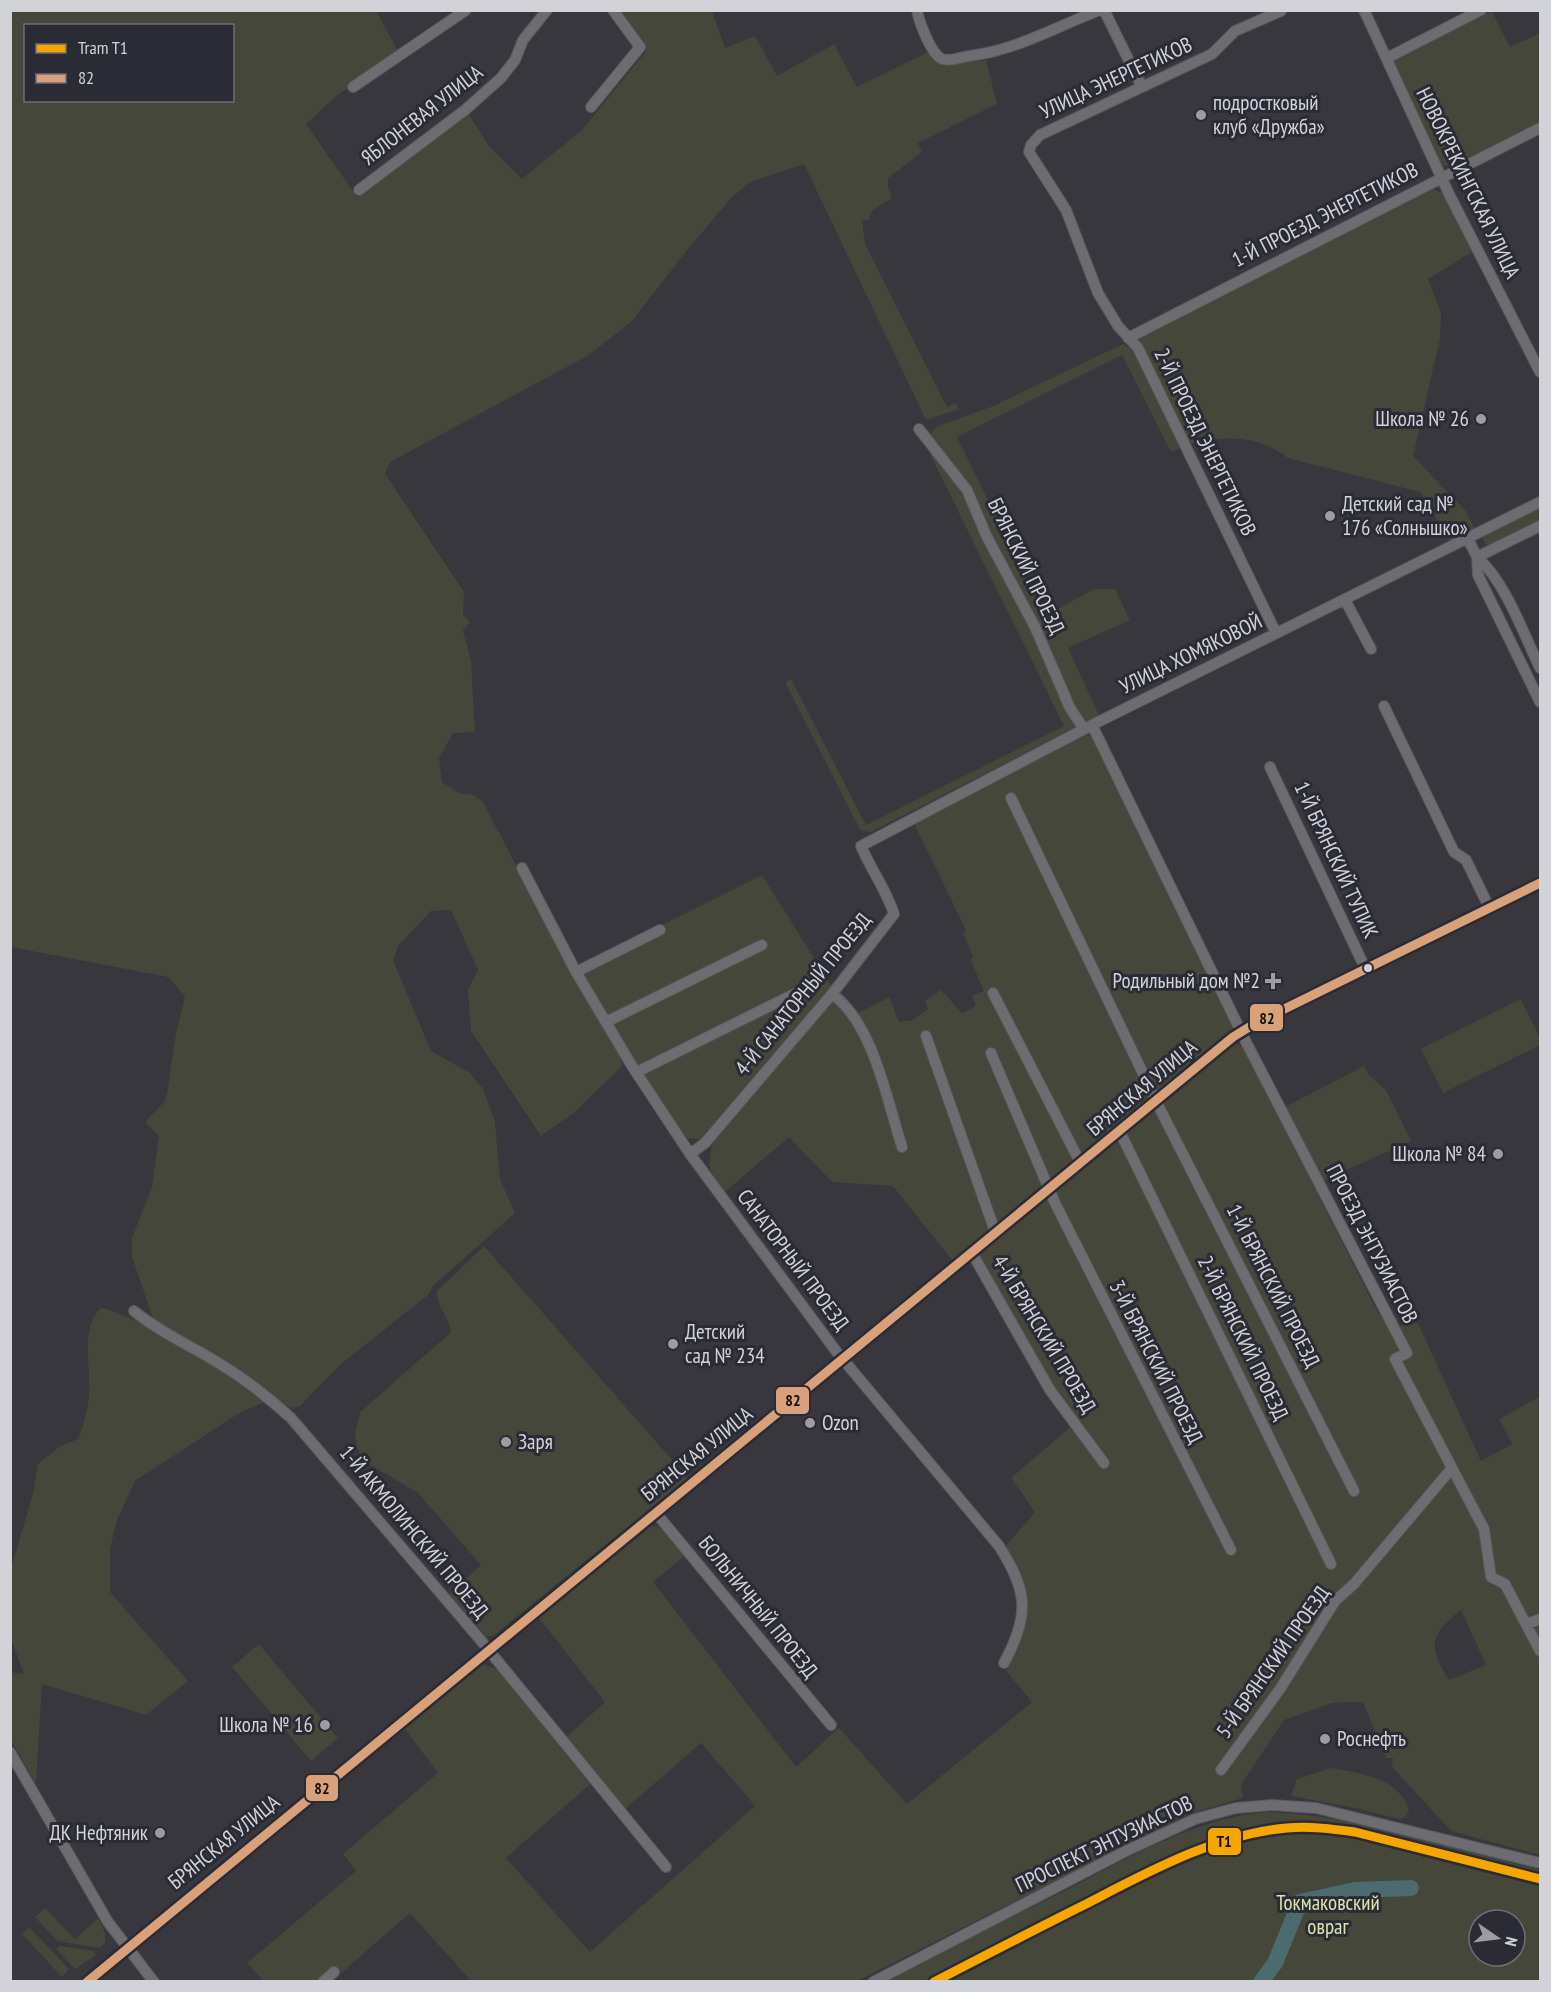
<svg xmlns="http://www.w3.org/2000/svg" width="1551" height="1992" font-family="'PT Sans Narrow',sans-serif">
  <rect width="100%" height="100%" fill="#37373d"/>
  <path fill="#44473a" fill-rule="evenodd" d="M10,11H376L398,51L334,98L306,124L357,197L467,112L489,146L522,179L583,129L646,51L618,11H712L725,48L755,36L777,76L834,44L857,87L930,51L953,64L986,60L997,104L918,143L922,152L888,178V187L892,198L873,210L869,216L870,219L862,220L865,244L947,407L955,403L959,409L926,420L804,164L750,182L731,198L684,254L632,321L589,355L390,462L385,474L464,592L463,614L470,622L463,630L471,661L475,732L453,733L439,758L442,782L459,793L474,795L483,802L571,971L621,1056L622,1066L575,1112L541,1136L471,1031L468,989L478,970L451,910L431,911L398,946L393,960L431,1051L470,1073L483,1089L495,1122L500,1179L515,1213L433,1286L428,1295L340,1365L300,1406L291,1408L168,1330L153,1318L132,1257V1238L152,1187L159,1136L145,1122L164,1102L167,1094L176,1033L185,996L168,977L11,947ZM26,26H232V100H26Z
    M1492,11L1510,47L1540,33V125L1455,167L1442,165L1394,62L1397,55Z
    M1431,188L1444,194L1472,252L1428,279L1441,313L1440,339L1413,456L1465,510L1475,529L1450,541L1420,492L1288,458C1258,435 1225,435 1190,444L1137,339Z
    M1123,344L1134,351L1182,447L1171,452L1122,355L957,437L1045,616L1094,589H1115L1130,620L1068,648L1099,715L871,832L860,830L785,682L791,679L866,825L1064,726L928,450L934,444L931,432L938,426L991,407Z
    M1540,505V522L1488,547L1482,539L1486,532Z
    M1085,733L1094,738L1233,1029L952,1260L893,1186L832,1182L789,1137L725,1192C709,1172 706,1167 713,1141L839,993L851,1017L889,997L899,1022L912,1020L928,1009L925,1001L941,990L962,1013L976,1006L972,996L984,991L970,959L973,957L963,932L966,930L914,824Z
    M762,875L832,987L700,1139L686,1138L611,1025L582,972L590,961Z
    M1521,999L1540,1038V1045L1443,1093L1421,1049Z
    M1235,1042L1243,1047L1378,1313L1395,1326L1418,1323L1481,1461L1512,1444L1499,1419L1539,1397L1540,1401V1855L1451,1831L1392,1767L1393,1758H1386L1363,1702L1332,1703L1284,1720L1241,1785L1243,1798L1191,1813L857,1981H471L410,1913L332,1981H264L247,1963L356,1871L343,1854L438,1773L405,1729L483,1664L497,1669L590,1784L506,1858L590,1952L755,1806L701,1743L624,1810L565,1738L605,1702L539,1618L651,1526L664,1527L686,1555L653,1582L796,1767L839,1728L907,1804L1032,1702L1006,1671C1032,1621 1037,1594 1006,1546L1035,1512L1011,1478L1077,1421L1052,1385L976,1255ZM1461,1610L1486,1665L1449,1680C1428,1647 1429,1635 1461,1610Z
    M1364,1066L1368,1074L1386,1090L1411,1141L1322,1181L1285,1107Z
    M484,1246L688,1478L493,1636H486L449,1594L481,1565L418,1493L364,1461L357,1448L355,1435L360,1412L448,1335L451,1331C449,1316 436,1307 437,1291Z
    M101,1308C135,1313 236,1378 264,1402L241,1412L135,1481L117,1520L110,1549V1592L188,1681L146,1715L42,1684L36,1784L11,1740V1672L24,1674L11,1639L10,1572L34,1490L38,1464L59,1447L78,1439C84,1424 88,1410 89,1393C91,1367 80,1327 101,1308Z
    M259,1644L338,1738L311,1761L232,1667Z
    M1330,1768C1357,1772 1400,1778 1409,1810L1405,1817L1399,1819L1356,1808L1291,1796L1297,1779Z
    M1265,1812C1355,1814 1453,1848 1540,1870V1981H886C947,1950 1008,1919 1070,1888C1132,1856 1194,1819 1265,1812ZM1479,1920H1515V1956H1479Z
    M45,1908L75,1939L98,1918L105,1933V1943L100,1948L57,1941L35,1917Z
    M29,1927L69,1969L62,1977L22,1934Z
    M60,1946L94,1951L96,1955L75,1969L56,1949Z"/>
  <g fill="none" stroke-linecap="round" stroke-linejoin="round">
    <path stroke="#4b6b6f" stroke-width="16" d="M1261,1982L1275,1963L1300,1902L1355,1890L1411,1888"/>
    <g stroke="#56565b" stroke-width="12">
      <path id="minor" d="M917,10C919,22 931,54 942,59C950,62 961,57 969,56C1017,50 1055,27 1100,10
        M1104,10L1142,87
        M1364,10L1449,194L1540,372
        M1387,58L1481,10
        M353,87L466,10
        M591,107L640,47L613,10
        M359,190L465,110L501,78L515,60L523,40L547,10
        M1128,338L1540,128
        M919,429L967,490L987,537L1035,627L1070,708L1084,729
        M1540,526L1477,557C1505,581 1524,635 1540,668
        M1468,539L1477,557L1478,575L1540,702
        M1345,600L1371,649
        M1276,633L1138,348L1118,326L1098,293L1066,210L1029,152L1031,145L1040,135L1212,54L1235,31L1281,11
        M1384,706L1454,852L1466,860L1489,907
        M1092,725L1246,1042L1407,1353L1395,1359L1484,1529L1491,1577L1505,1584L1540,1651
        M1270,767L1366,970
        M1011,798L1162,1113L1354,1491
        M522,868L576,972L632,1066L690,1154L836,1351L999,1546C1028,1591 1030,1615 1004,1663
        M576,972L660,930
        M993,993L1081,1164
        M832,994C873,1023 887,1100 902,1147
        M606,1022L762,945
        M926,1036L996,1234
        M991,1053L1055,1203L1231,1550
        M637,1072L794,994
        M1119,1130L1331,1564
        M690,1154L705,1143L832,994L894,914C886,889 871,870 861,846L1092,725L1540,502
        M972,1253L1050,1390L1104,1463
        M134,1311C162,1334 194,1347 225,1367C249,1382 270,1399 291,1418L478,1637L666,1867
        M656,1513L831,1725
        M1527,1624L1540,1619
        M10,1752L108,1922L154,1982
        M1221,1770L1280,1689L1335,1601L1354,1584L1452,1468
        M87,1982L1233,1037L1254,1024L1540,883
        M323,1982L334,1972
        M873,1982L1128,1850L1195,1819L1236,1808L1272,1805L1316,1808L1540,1863"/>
    </g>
    <use href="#minor" stroke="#6d6d71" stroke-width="10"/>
    <g stroke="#2b2b35" stroke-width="14">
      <path id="bus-1" d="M87,1982L1233,1037L1254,1024L1540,883"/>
    </g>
    <use href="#bus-1" stroke="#d9a179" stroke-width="9"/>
    <g stroke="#2b2b35" stroke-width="14">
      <path id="tram-1" d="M934,1982C984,1956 1034,1930 1084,1905C1146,1873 1216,1834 1287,1828C1310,1826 1333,1829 1355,1832L1540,1879"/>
    </g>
    <use href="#tram-1" stroke="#f7a600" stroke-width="9"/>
  </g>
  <g fill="#9c9ca2" stroke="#2b2b35" stroke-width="2">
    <circle cx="1201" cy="115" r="6"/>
    <circle cx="1481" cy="419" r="6"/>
    <circle cx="1330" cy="516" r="6"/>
    <path d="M1270 972h6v6h6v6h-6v6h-6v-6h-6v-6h6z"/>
    <circle cx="1498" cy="1154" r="6"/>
    <circle cx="673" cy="1344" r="6"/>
    <circle cx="810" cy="1423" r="6"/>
    <circle cx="506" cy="1442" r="6"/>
    <circle cx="325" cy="1725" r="6"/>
    <circle cx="1325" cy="1739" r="6"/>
    <circle cx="160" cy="1833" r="6"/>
  </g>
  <circle fill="#d2d2d9" stroke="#2b2b35" stroke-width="2" cx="1368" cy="968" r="5"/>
  <g text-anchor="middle" stroke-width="6" stroke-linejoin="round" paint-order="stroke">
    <g font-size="21" fill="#d2d2d9" stroke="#2b2b35">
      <text transform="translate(1116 78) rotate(-25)" y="7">УЛИЦА ЭНЕРГЕТИКОВ</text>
      <text transform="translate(422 115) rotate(-38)" y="7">ЯБЛОНЕВАЯ УЛИЦА</text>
      <text transform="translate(1468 183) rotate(64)" y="7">НОВОКРЕКИНГСКАЯ УЛИЦА</text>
      <text transform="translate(1325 215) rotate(-27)" y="7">1-Й ПРОЕЗД ЭНЕРГЕТИКОВ</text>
      <text transform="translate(1205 442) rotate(64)" y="7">2-Й ПРОЕЗД ЭНЕРГЕТИКОВ</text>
      <text transform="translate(1026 566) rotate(64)" y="7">БРЯНСКИЙ ПРОЕЗД</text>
      <text transform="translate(1191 654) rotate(-26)" y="7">УЛИЦА ХОМЯКОВОЙ</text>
      <text transform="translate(1336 860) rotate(65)" y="7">1-Й БРЯНСКИЙ ТУПИК</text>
      <text transform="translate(803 994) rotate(-51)" y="7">4-Й САНАТОРНЫЙ ПРОЕЗД</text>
      <text transform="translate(1142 1088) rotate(-40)" y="7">БРЯНСКАЯ УЛИЦА</text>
      <text transform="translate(1372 1244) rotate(63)" y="7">ПРОЕЗД ЭНТУЗИАСТОВ</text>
      <text transform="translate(793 1260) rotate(53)" y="7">САНАТОРНЫЙ ПРОЕЗД</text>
      <text transform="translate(1273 1286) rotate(63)" y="7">1-Й БРЯНСКИЙ ПРОЕЗД</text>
      <text transform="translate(1044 1334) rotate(59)" y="7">4-Й БРЯНСКИЙ ПРОЕЗД</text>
      <text transform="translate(1243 1338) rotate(64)" y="7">2-Й БРЯНСКИЙ ПРОЕЗД</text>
      <text transform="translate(1156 1362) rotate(63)" y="7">3-Й БРЯНСКИЙ ПРОЕЗД</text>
      <text transform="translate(697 1454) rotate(-39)" y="7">БРЯНСКАЯ УЛИЦА</text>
      <text transform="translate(414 1532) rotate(50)" y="7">1-Й АКМОЛИНСКИЙ ПРОЕЗД</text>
      <text transform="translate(758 1607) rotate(51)" y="7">БОЛЬНИЧНЫЙ ПРОЕЗД</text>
      <text transform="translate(1273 1662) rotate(-55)" y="7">5-Й БРЯНСКИЙ ПРОЕЗД</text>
      <text transform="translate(224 1842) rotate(-39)" y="7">БРЯНСКАЯ УЛИЦА</text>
      <text transform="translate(1104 1844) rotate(-26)" y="7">ПРОСПЕКТ ЭНТУЗИАСТОВ</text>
    </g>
    <g font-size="21" fill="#d2d2d9" stroke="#2b2b35" text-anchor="start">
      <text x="1213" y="110">подростковый<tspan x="1213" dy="24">клуб «Дружба»</tspan></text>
      <text x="1469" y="426" text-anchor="end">Школа № 26</text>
      <text x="1342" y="511">Детский сад №<tspan x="1342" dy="24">176 «Солнышко»</tspan></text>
      <text x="1260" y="988" text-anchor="end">Родильный дом №2</text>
      <text x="1486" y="1161" text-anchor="end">Школа № 84</text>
      <text x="685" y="1339">Детский<tspan x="685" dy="24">сад № 234</tspan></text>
      <text x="822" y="1430">Ozon</text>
      <text x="518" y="1449">Заря</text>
      <text x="313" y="1732" text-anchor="end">Школа № 16</text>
      <text x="1337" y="1746">Роснефть</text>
      <text x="148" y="1840" text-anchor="end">ДК Нефтяник</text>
    </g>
    <g font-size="21" fill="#dbe3ae" stroke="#2b2b35">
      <text x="1328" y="1910">Токмаковский<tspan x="1328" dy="24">овраг</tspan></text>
    </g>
  </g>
  <g stroke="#2b2b35" stroke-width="2">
    <rect x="1249" y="1003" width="35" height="29" rx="6" fill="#d9a179"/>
    <rect x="775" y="1386" width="35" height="29" rx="6" fill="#d9a179"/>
    <rect x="305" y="1774" width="34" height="28" rx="6" fill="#d9a179"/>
    <rect x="1207" y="1827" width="35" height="29" rx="6" fill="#f7a600"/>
  </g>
  <g font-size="16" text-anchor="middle" font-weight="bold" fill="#111">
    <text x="1267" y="1024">82</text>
    <text x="793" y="1406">82</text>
    <text x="322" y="1794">82</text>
    <text x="1224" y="1847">T1</text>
  </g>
  <rect width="1551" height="1992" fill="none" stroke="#d2d2d9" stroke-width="24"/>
  <rect x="24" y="24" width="210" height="78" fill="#2b2b35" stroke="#6e6e77" stroke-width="1.5"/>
  <rect x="36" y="44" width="30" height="9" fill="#f7a600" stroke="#6e6e77" stroke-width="1.5"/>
  <text x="78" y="54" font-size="18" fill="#d2d2d9">Tram T1</text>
  <rect x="36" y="74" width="30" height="9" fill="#d9a179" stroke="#6e6e77" stroke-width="1.5"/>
  <text x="78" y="84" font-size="18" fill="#d2d2d9">82</text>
  <g transform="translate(1497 1938) rotate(104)"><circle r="28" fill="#2b2b35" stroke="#6e6e77" stroke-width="1.5"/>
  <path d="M0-4.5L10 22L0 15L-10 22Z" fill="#9c9ca2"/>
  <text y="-9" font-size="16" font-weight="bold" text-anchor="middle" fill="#d2d2d9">N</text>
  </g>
</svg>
